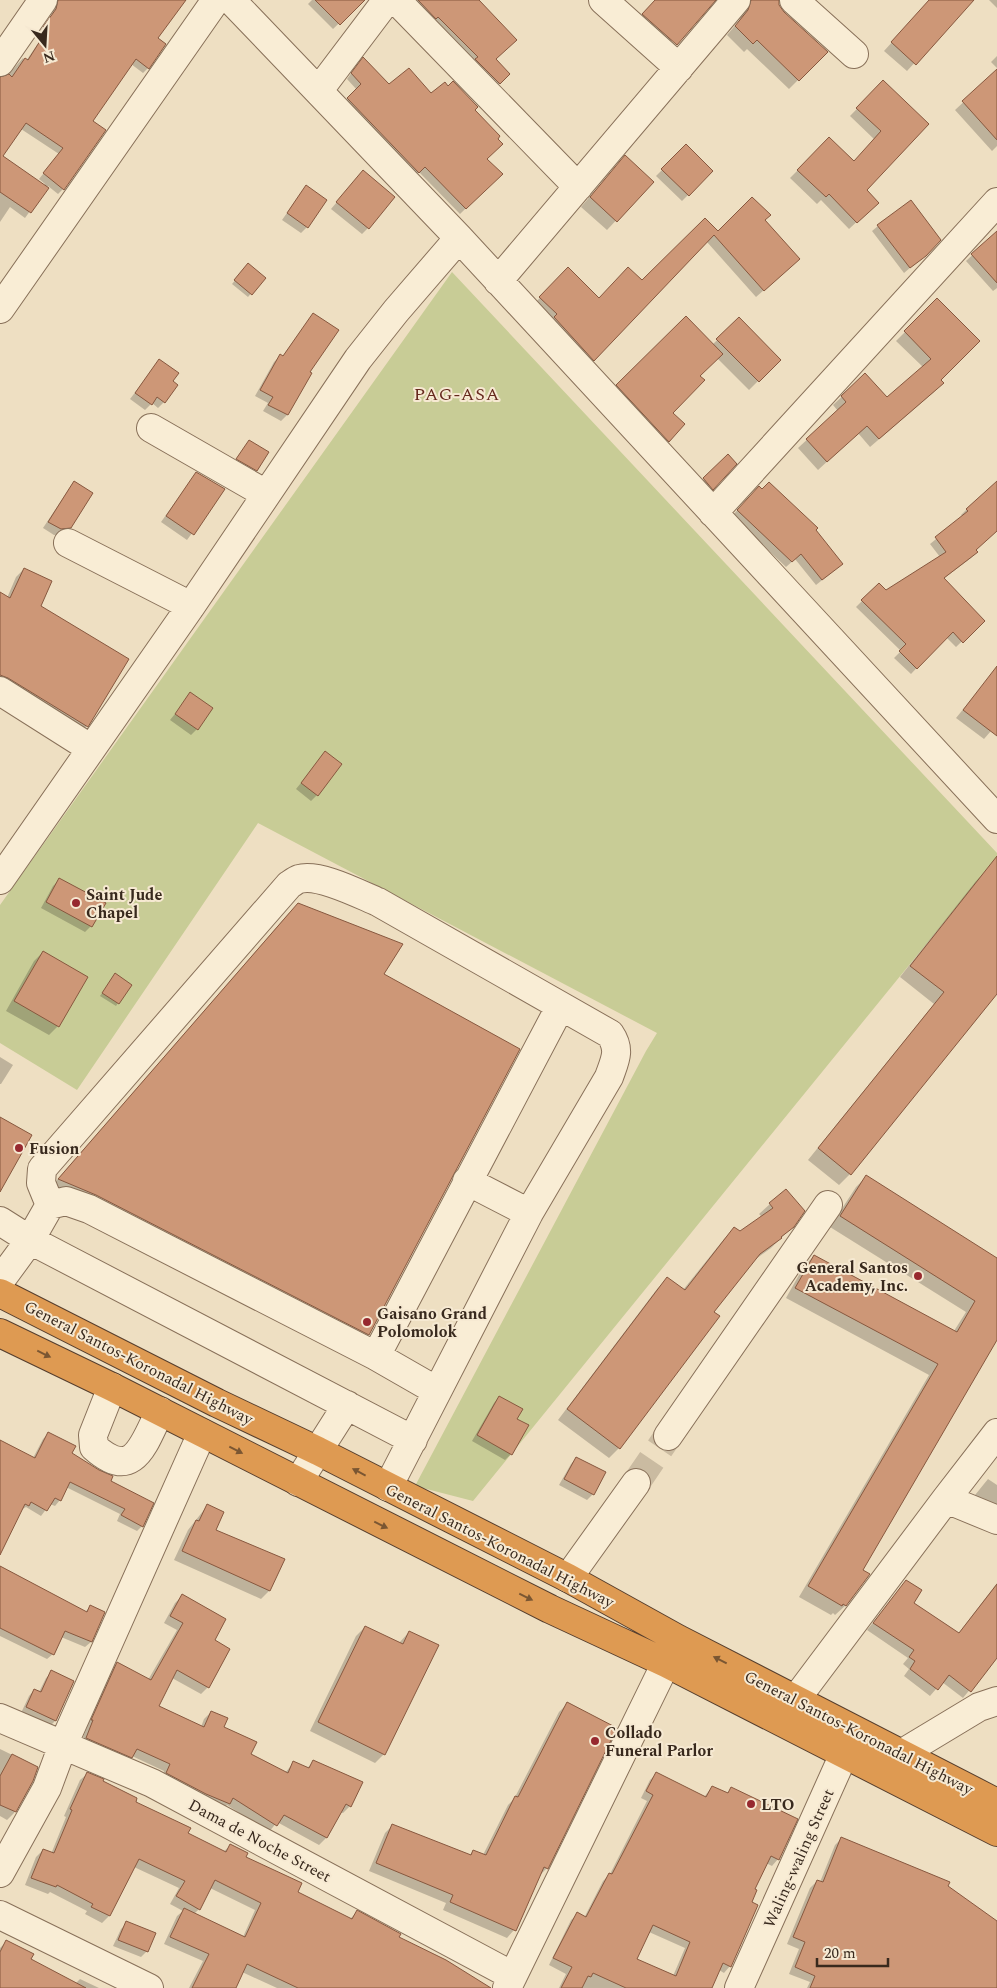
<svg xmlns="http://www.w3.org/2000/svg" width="997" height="1988" font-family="Spectral,serif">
  <rect width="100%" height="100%" fill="#eedfc2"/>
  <path fill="#c8cc96" d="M452,272L997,853V857L473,1501L415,1486L646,1051L657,1033L258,823L77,1090L0,1043V905Z"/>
  <path fill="#0003" fill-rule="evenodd" d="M52,0H185L156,38L148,68L143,73L131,64L91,122L63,189L58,194L48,186L25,218L10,207L0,222V78L6,77L23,58L26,61L43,36L39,33L51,16L54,8ZM21,129L59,154L39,179L45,184L44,186L2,156Z
    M312,0H363L333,29L308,4Z
    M412,0H477L494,60L509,74L494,89Z
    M656,0H706L667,46L638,20Z
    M754,0H778V6L783,12L826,52L789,89L747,49L744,52L727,35L739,21L743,12Z
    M930,0H972L907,71L884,51Z
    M989,0H997V8Z
    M997,56V68L991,62Z
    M358,64L389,86L431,95L448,88L473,110L486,159L501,174L460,214L419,172L412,178L342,105L357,90L347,79Z
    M997,71V146L992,151L955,110Z
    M883,82L927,124L865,190L877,203L849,229L821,200L817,204L790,178L829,139L853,163L875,140L850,116Z
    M686,146L712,171L682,201L656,176Z
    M616,166L652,182L607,230L581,207Z
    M357,178L368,228L362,234L331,209Z
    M301,193L307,227L301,233L282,220Z
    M705,219L718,233L764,220L792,266L756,297L707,242L587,367L533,305L568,269L599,299L642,282Z
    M878,226L925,255L904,273L872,231Z
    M997,232V288L993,291L966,261Z
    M246,267L264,278L248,297L232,284Z
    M937,300L939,380L934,392L870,447L858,433L818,470L798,448L838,411L833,405L865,375L886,399L923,367L896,341Z
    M686,318L712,345L739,319L779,360L749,390L717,358L698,376L671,413L683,424L660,449L609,394Z
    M308,321L309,372L310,373L287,415L281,421L263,411L268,403L255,396L274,362L280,356L282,357Z
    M160,360L172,382L164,402L158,408L152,403L145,410L130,399Z
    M247,444L256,470L254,473L235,462Z
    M728,456L712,489L707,494L698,485Z
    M196,473L224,489L187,540L161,522Z
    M74,483L70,527L63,534L54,535L43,528L69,489Z
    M753,493L814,530L836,569L816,585L795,559L786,567L732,516Z
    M997,494V530L974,550L976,552L971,558L943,579L983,621L956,647L946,637L911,674L894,658L901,651L856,607L879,584L886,592L940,557L930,544L963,517L961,515L967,509Z
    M24,569L87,726L79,733L0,685V594L7,598L16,577Z
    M992,674L997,678V724L984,739L956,718Z
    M191,694L197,729L191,735L170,720Z
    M325,753L317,795L311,801L296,789Z
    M987,870L997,878V993L850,1174L839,1185L808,1160L934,1004L900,977L976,881Z
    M59,880L91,926L85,932L41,908L53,886Z
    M289,913L383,975L368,1334L359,1343L50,1188Z
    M43,952L58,1026L49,1035L6,1011L34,961Z
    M113,977L118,1003L116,1006L100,996Z
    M0,1057L13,1065L1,1084H0Z
    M866,1177L996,1259L997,1257V1338L862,1570L846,1605L835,1615L833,1613L831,1615L799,1597L929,1375L786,1298L804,1266L814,1256L954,1331L966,1312L830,1227L856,1187Z
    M770,1204L793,1226L771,1248L753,1261L712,1312L619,1448L609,1458L558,1420L657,1289L667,1279L683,1290L724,1239L734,1229L740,1233L762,1217L759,1214Z
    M499,1397L515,1419L511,1454L505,1460L472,1441L494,1403Z
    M48,1434L70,1453L109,1481L142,1526L137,1531L117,1521L120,1514L66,1487L60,1500L55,1506L50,1504L41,1516L26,1507L21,1510L0,1552V1442L33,1458L43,1439Z
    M576,1458L593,1494L587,1500L559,1485L571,1464Z
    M988,1479L997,1485V1514L971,1500Z
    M207,1506L214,1530L283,1559L269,1591L261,1599L174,1560L188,1530Z
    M0,1566L85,1612L90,1607L104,1612L91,1642L85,1647L61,1637L53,1654L47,1659L0,1636Z
    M907,1581L912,1603L958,1634L997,1583V1656L963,1698L942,1682L930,1696L904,1676L909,1669L903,1664L908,1658L867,1630Z
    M182,1596L213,1640L208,1687L201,1694L172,1678L157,1707L201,1727L204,1719L211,1712L222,1727L249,1755L285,1773L294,1762L307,1768L314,1762L350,1806L343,1813L340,1812L326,1838L319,1845L277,1822L269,1832L227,1805L222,1810L160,1780L164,1771L132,1756L125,1764L80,1745L87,1727H85L111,1670L117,1663L148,1680L177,1630L164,1623L175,1603Z
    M365,1627L399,1643L409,1632L384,1754L375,1763L310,1731L356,1636Z
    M52,1672L55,1721L50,1726L21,1713L29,1696L34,1690L39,1692L46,1678Z
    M567,1704L615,1728L547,1868L538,1877L514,1930L507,1938L443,1910L446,1903L369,1871L385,1833L393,1825L469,1856L473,1851L483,1855L508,1805L514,1799L559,1712Z
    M0,1749L37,1767L32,1781L14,1813L7,1820L0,1816Z
    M657,1773L704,1797L712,1787L726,1794L731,1789L778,1859L772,1866L766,1863L753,1890L730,1966L724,1973L719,1970L710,1988H559L566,1974L549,1965L571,1920L578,1914L584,1918L603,1881L610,1874L647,1801L641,1798L650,1780ZM649,1932L685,1948L673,1976L636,1960Z
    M87,1774L187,1834L223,1852L230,1846L244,1858L297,1892L350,1919L357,1912L397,1938L489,1988H277L242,1972L235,1988H189L203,1961L164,1944L177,1916L183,1911L170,1904L179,1888L134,1867L109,1916L102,1923L85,1914L87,1911L50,1892L48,1894L25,1885L36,1857L43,1850L51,1854L66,1817L64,1816L80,1780ZM210,1888L255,1910L243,1937L194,1914L199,1909Z
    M842,1838L947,1887L997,1922V1988H807L810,1982L789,1974L799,1949L787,1944L810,1888L817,1881L820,1882L835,1845Z
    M127,1923L147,1951L141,1957L113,1946L121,1929Z
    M6,1942L30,1960L75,1984L80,1979L99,1988H0V1948Z"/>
  <path fill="#cd9777" stroke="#87583f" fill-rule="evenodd" d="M58,0H186L158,38L166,44L149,69L136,59L93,121L106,130L64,190L43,173L63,148L26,123L3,156L49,188L31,213L0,192V77L9,74L12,77L25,58L28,60L47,30L43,27L56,9Z
    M315,0H365L340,25Z
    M418,0H479L517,40L496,59L510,74L500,84L475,59L478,57L438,17L436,19Z
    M655,0H716L677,45L642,14Z
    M751,0H779V5L784,12L828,52L799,81L757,40L753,44L735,26L748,10Z
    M929,0H974L916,65L891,42Z
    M363,57L389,84L409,68L431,93L445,82L448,86L453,81L478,107L475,110L500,136L498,139L503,144L487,159L503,174L466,209L425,167L419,173L347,98L361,84L351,73Z
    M997,69V140L962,101Z
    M883,80L929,124L867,190L879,203L857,223L829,194L826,197L797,170L829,137L854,161L881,131L856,108Z
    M686,144L713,171L689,196L661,169Z
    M625,155L654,182L617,222L590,197Z
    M363,170L395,197L369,229L336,202Z
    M306,185L327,200L308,228L287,213Z
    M752,197L771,215L765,220L800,259L764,291L714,235L594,361L554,317L557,314L539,297L568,267L599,298L628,267L642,280L705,218L718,231Z
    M911,200L941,240L926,256L910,268L877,225Z
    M997,231V283L971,254Z
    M248,263L266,278L252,295L234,280Z
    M937,298L980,341L941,380L944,383L879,439L867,426L827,462L806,439L846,402L841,396L865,373L887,397L931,359L904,331Z
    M313,313L339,330L310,372L312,373L288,415L268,405L273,397L260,390L280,354L283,356Z
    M686,316L723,354L700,376L705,380L673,413L685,424L669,442L616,385Z
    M739,317L781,360L759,382L716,339Z
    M159,359L179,373L173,381L178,385L165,403L157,397L152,405L135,393Z
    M249,440L269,452L257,471L236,459Z
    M728,454L737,464L713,490L703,478Z
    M196,472L225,489L194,535L166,516Z
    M74,481L93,493L71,528L61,529L48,522Z
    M997,481V531L976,550L978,552L944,578L985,621L963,643L953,632L917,669L899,651L906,644L861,600L879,583L886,590L946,552L935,537L968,511L966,509Z
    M769,482L818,528L816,530L843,564L822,580L801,554L792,562L737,510L759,486L762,489Z
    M24,568L52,581L41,606L129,659L88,727L8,678L0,675V592L10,598Z
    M997,666V736L963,710Z
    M190,692L213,708L198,730L175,714Z
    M325,751L342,764L318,796L301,783Z
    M997,856V994L851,1175L818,1148L944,992L910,966Z
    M59,878L106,903L92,927L46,902Z
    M298,903L403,944L384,974L520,1049L369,1335L96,1195L58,1179Z
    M43,951L88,977L59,1027L14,1001Z
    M115,973L132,985L119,1004L102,993Z
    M0,1117L32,1135L0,1192Z
    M866,1175L997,1258V1340L863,1570L870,1574L846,1606L843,1604L842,1606L808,1586L938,1364L795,1288L814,1255L957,1332L975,1301L840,1216Z
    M786,1189L805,1211L794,1227L781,1237L782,1238L760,1254L714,1312L720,1316L620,1449L567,1409L667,1277L685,1290L734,1227L740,1231L773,1208L769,1203Z
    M499,1396L523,1409L517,1419L529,1425L512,1455L477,1435Z
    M48,1432L76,1446L72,1453L99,1470L113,1476L111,1481L154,1503L143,1527L121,1515L125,1509L70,1482L61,1501L55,1498L47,1511L31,1502L29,1506L25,1504L0,1555V1440L35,1458Z
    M576,1457L606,1472L594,1495L564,1479Z
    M207,1504L224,1512L216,1530L285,1559L270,1591L182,1551L196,1520L199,1521Z
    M0,1566L87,1612L90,1605L105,1612L92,1642L65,1631L54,1655L0,1628Z
    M906,1580L922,1590L914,1603L959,1633L997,1584V1658L971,1692L949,1675L938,1690L910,1669L915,1661L909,1657L914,1650L873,1623Z
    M182,1594L226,1619L215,1640L230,1649L209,1688L177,1670L159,1706L204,1727L211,1711L228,1718L224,1727L257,1742L251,1754L288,1773L293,1761L309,1768L313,1760L363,1782L351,1807L346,1804L327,1838L284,1815L277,1826L233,1798L230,1804L206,1794L166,1773L170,1764L137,1749L132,1758L86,1738L93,1720H91L117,1662L151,1680L183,1623L170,1616Z
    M365,1626L403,1644L409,1631L439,1645L385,1755L318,1722Z
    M51,1670L74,1681L56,1721L26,1707L34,1689L41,1692Z
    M567,1702L617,1728L548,1869L544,1867L516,1931L450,1902L453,1895L376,1863L392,1824L471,1855L473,1850L486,1855L515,1796L518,1797Z
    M12,1754L38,1767L33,1781L16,1812L0,1805V1776Z
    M87,1772L104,1779L103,1781L137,1798L136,1802L191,1828L188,1833L226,1852L230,1844L248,1853L246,1857L302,1883L298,1892L352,1919L357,1910L401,1934L399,1937L446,1960L491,1988H298L247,1964L236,1988H192L209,1954L170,1937L184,1908L245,1937L261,1903L215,1880L200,1910L176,1896L185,1881L139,1859L110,1916L91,1907L93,1904L57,1885L56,1887L31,1878L43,1849L54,1853L72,1810L70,1809Z
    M656,1772L706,1797L712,1786L728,1793L731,1787L798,1819L779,1860L771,1856L755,1889L757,1890L752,1902L758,1905L742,1942L731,1967L723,1963L712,1988H626L593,1973L591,1977L588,1976L582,1988H561L572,1967L553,1958L577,1912L586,1917L609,1873L612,1874L653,1795L646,1791ZM653,1925L690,1942L676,1976L637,1959Z
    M841,1837L950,1882L948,1886L997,1921V1988H810L815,1976L795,1967L805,1942L793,1937L817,1880L823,1882Z
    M126,1921L156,1933L148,1952L118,1940Z
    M6,1940L34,1954L31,1959L86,1988H0V1952Z"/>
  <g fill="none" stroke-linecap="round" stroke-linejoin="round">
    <path stroke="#cabba1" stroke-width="28" stroke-dasharray="28 14" stroke-linecap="butt" d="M636,1483L668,1436"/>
    <g stroke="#887059" stroke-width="30">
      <path id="minor" d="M231,0L459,238L997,819
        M396,0L578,187
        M603,0L679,68
        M794,0L854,54
        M0,62L43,0
        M319,90L387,0
        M498,281L736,0
        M0,309L216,0
        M151,428L266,494
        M713,513L997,202
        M68,543L191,606
        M0,691L90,748
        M0,880L191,606L358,359L396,311L459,238
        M467,1181L529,1213
        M50,1205L41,1183L42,1169L289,885C292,883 296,880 299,879C319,873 359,894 378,902L610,1034C621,1050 615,1060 609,1077L529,1213L388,1487
        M0,1221L30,1240L50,1205L66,1201L89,1209L376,1356L437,1391
        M0,1281L30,1240L413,1440
        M376,1356L560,1007
        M112,1387L93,1435L94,1447C134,1483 144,1443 160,1411
        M668,1436L828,1205
        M298,1482L347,1405
        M946,1499L997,1520
        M568,1578L636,1483
        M0,1718L152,1783L513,1976
        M785,1719L796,1699L946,1499L997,1433
        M901,1754L979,1707L997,1701
        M0,1873L47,1788L63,1745L202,1433
        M0,1915L149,1988
        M507,1988L666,1663
        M739,1988L844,1754L852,1731"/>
    </g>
    <g stroke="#563e2d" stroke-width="30">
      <path id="highway" d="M0,1293L217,1403L318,1451L568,1578L678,1639L997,1803
        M0,1333L112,1387L550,1609L666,1663L997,1832"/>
    </g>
    <use href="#minor" stroke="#f9edd5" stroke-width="28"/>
    <use href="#highway" stroke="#de9a52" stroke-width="28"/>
  </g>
  <defs><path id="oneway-solid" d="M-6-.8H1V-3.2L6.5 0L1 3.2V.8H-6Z" transform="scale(1.25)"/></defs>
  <g fill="#7a5632">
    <use href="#oneway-solid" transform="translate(44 1354) rotate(26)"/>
    <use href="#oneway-solid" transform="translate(236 1450) rotate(27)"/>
    <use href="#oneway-solid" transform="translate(359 1472) rotate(-152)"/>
    <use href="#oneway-solid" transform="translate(381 1525) rotate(26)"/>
    <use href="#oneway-solid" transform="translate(526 1597) rotate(26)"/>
    <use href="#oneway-solid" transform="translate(720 1660) rotate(-153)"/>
  </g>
  <g fill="#97292f" stroke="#f6e9d2" stroke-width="2">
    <circle cx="76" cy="903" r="5"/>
    <circle cx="19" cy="1148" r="5"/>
    <circle cx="918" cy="1276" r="5"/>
    <circle cx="367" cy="1322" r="5"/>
    <circle cx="595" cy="1741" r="5"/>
    <circle cx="751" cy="1804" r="5"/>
  </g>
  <g text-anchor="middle" stroke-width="4" stroke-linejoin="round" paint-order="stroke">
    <g font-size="16" font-weight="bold" fill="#38291d" stroke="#f6e9d2" text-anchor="start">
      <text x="86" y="900">Saint Jude<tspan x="86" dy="18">Chapel</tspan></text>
      <text x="29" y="1154">Fusion</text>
      <text x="908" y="1273" text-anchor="end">General Santos<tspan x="908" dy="18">Academy, Inc.</tspan></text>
      <text x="377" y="1319">Gaisano Grand<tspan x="377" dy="18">Polomolok</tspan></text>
      <text x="605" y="1738">Collado<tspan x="605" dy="18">Funeral Parlor</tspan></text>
      <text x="761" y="1810">LTO</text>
    </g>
    <g font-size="16" fill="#38291d" stroke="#f6e9d2">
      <text transform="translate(139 1362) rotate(27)" y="6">General Santos-Koronadal Highway</text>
      <text transform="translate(500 1545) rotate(27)" y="6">General Santos-Koronadal Highway</text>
      <text transform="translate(859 1732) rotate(27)" y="6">General Santos-Koronadal Highway</text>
      <text transform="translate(260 1840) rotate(28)" y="6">Dama de Noche Street</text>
      <text transform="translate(798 1858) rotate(-66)" y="6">Waling-waling Street</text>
    </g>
    <g font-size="18" letter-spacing="1" fill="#65281c" stroke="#f6e9d2">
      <text x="457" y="400">PAG-ASA</text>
    </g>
  </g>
  <g transform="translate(45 45) rotate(162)" stroke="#f6e9d2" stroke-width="4" paint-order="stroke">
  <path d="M0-4L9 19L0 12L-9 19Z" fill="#38291d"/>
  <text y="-8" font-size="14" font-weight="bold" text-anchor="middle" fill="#38291d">N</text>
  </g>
  <path d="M817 1958v8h71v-8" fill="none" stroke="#38291d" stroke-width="2.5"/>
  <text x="824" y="1958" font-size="15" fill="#38291d" stroke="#f6e9d2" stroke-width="4" paint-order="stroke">20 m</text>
</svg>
